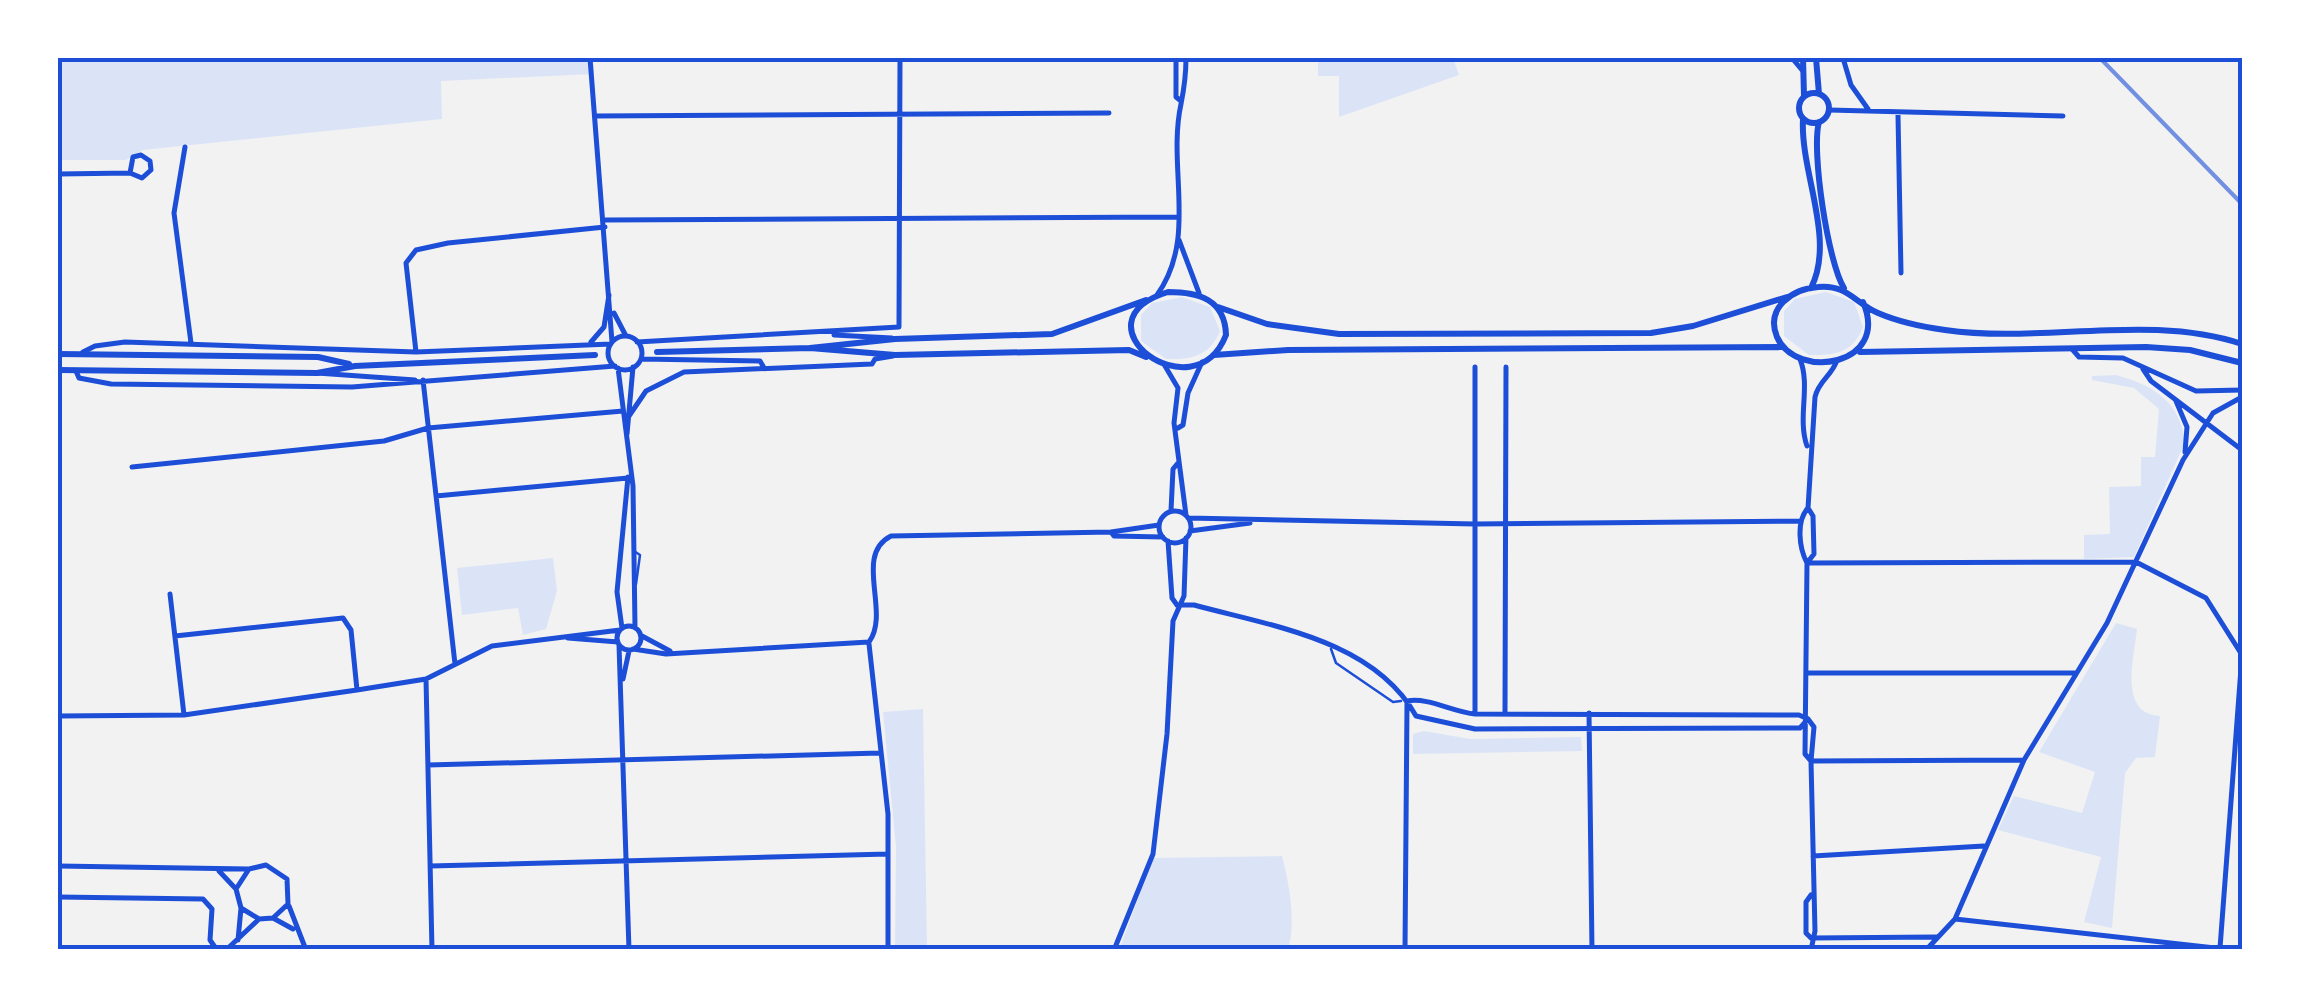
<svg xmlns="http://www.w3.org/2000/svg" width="2300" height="1007" font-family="'Source Serif 4',serif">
  <rect width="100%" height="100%" fill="#f2f2f2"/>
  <path fill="#dbe4f7" d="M58,58H593L594,74L441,81L442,119L143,150L126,160H58Z
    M1318,58H1453L1459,75L1339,117V76H1318Z
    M1826,292L1854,302L1863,327C1854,352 1835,356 1809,355L1784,336V311L1795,299Z
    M1182,297L1210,307L1220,331C1210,356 1191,360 1166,359L1141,341V315L1152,303Z
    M2116,375C2153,385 2180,401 2185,442L2134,557L2084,559V535L2110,534L2109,487L2141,486V457H2155L2159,409L2134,388L2092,380V376Z
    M553,558L557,591L546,629L523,635L518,608L462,615L457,568Z
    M2116,623L2137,629C2134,658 2118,714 2160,716L2155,757L2136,758L2125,773L2112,928L2084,922L2101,857L1998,830L2014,796L2082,813L2095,772L2039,752Z
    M923,709L927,949H895L896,847L883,712Z
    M1424,731L1470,739L1581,737L1582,751L1413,754V734Z
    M1282,856C1290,885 1296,925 1288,949L1119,950L1153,858Z"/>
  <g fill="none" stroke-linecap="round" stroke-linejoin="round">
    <path stroke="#1d4ed8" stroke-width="2.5" d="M634,551L640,555L636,584
      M1331,649L1336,663L1393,702L1401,701"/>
    <path stroke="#1d4ed8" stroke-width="5" d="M590,58L612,342
      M1176,58V97L1181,101
      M1792,58L1802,70
      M1843,58L1851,85L1868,109
      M1829,110L2063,116
      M1898,115L1901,273
      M595,116L1109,113
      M185,147L174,213L191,343
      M58,174L130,173L142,178L151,170L150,161L141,155L133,157L130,173
      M605,220L1179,217
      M1179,240L1199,293
      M1157,295C1198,238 1167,168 1181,104C1184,89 1186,74 1186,58
      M614,313L626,336
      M834,335L892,338
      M608 353a17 17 0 1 1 34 0a17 17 0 1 1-34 0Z
      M591,342L604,327L609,295
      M637,342L899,327L900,58
      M2072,349L2079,357L2123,358L2196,391L2242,390
      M83,352L95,346L125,342L416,352L611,344
      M416,352L406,263L416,250L448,243L605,227
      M641,359L760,361L763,366
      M1800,359C1811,387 1797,417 1807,446
      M1165,366L1178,388L1174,423L1186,515
      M618,368L633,486L635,627
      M2143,369L2151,381L2242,450
      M76,371L79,378L111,384L352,387L615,366
      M317,373L415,380
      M423,380L455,664
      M2176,401L2187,427L2185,452
      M629,416L646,391L684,372L872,364L875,359L893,356
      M1178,428L1183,425L1188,393L1202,362
      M627,434L633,367
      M132,467L384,441L428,428L623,411
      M436,496L628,478
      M1171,511L1173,469L1178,463
      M1159 527a16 16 0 1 1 32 0a16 16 0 1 1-32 0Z
      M1188,518L1475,524L1801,521
      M1190,531L1250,523
      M1111,532L1159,525
      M1168,541L1172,598L1177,605
      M1807,563L2136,562L2206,598L2242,655L2220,948
      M1807,563L1814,554L1813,516L1808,508L1815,397C1819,380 1832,376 1837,360
      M170,594L184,715
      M1177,605H1194C1271,626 1374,640 1416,716L1475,729L1800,728L1808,719
      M617 638a12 12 0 1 1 24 0a12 12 0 1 1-24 0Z
      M622,628L617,592L628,477
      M175,636L343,618L351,630L357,690
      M642,636L670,651
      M568,638L618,642
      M869,642C891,612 853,555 891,536L1111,532L1114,536L1163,537
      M869,644L888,814V950
      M619,645L629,950
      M633,649L666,654L869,642
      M1807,673H2076
      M426,679L432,950
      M623,679L629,651
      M1407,701C1428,697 1453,712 1475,714L1799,715L1808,719
      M1505,713L1506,367
      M1589,713L1592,950
      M1475,714V367
      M58,716L184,715L357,690L426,679L492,646L620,630
      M1808,719L1814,727L1811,761L1805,754L1807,563C1799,548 1796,521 1808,508
      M428,765L880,753
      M1813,856L1984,846
      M58,866L249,869
      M430,866L888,854
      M219,871L236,889
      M58,897L203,899L212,909L210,940L217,950
      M289,906L306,950
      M273,918L293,929
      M1955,919L2233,950
      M1811,938L1937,937
      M1811,938L1806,933V902L1811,895
      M238,940L241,908
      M226,950L259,919L273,918L288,904L287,879L266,865L249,869L236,889L241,908L259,919
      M1114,950L1153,854L1167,734L1173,621L1184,596L1186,538
      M1405,950L1407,703
      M1811,950L1815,931L1811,761L2024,760
      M1926,950L1955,919L2024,760L2107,623L2183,460L2213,413L2242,397"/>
    <path stroke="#1d4ed8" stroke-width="6" d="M1803,58L1804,96
      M1816,58L1819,94
      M1799 108a15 15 0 1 1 30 0a15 15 0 1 1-30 0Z
      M1803,119C1800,172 1836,239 1811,288
      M1819,122C1811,150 1828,263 1844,288
      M1168,292C1198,292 1225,299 1226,335C1194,416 1070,322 1168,292Z
      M1863,302C1891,366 1796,381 1777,337C1765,308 1792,289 1818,287C1847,284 1855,303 1878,313C1899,322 1923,327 1945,330C2042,344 2148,313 2242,344
      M1218,307L1267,324L1339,334L1651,333L1693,326L1787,297
      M810,348L895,339L1052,334L1146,300
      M657,352L810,348L895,355L1129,350L1146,357
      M1860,352L2146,347L2190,350L2242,363
      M58,354L318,357L349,364
      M1214,355L1288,350L1782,347
      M58,370L317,373L355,366L595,355"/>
    <path stroke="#7290e2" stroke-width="4" d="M2100,58L2242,204"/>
  </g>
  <rect width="2300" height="1007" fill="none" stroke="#ffffff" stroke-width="120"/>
  <rect x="60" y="60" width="2180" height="887" fill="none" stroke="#1d4ed8" stroke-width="4"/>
</svg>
